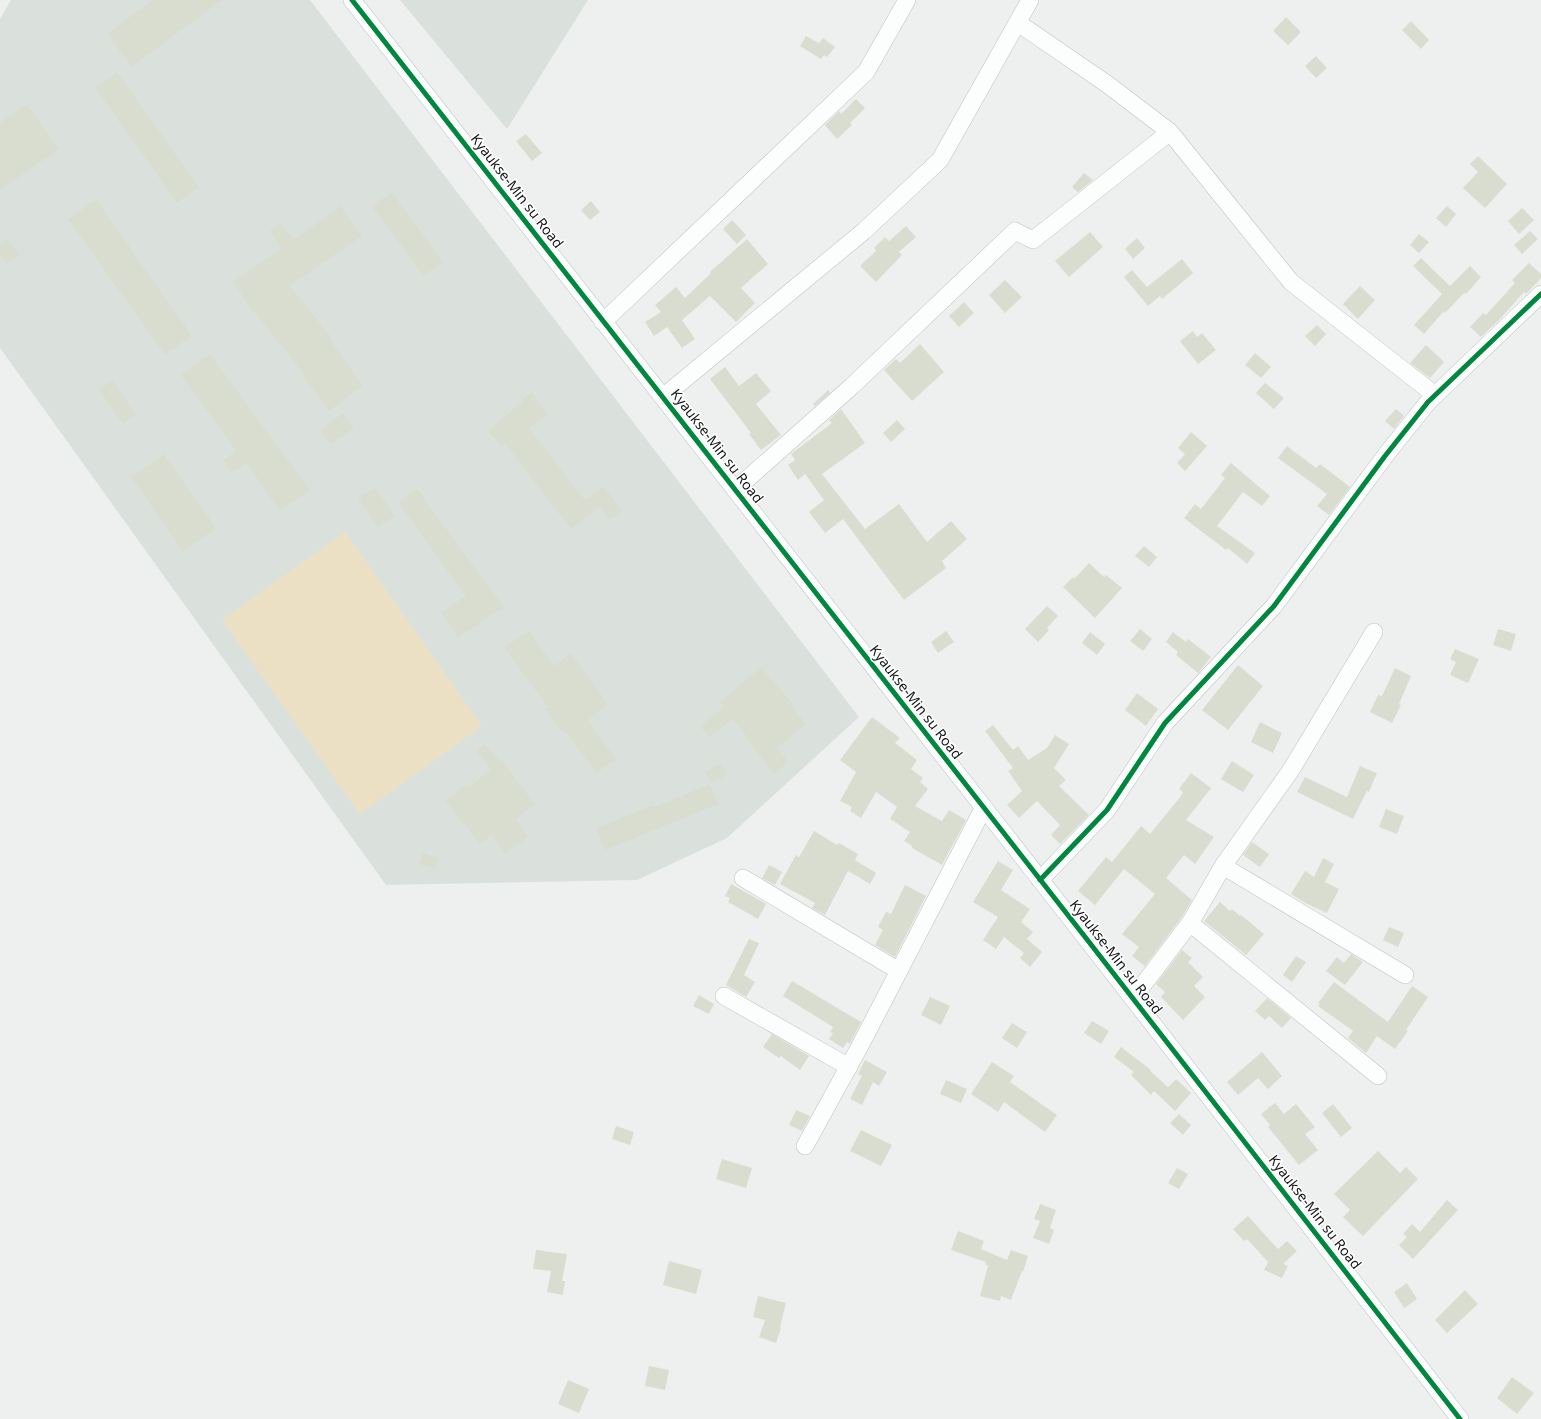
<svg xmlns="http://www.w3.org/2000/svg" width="1541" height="1419" font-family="'Noto Sans',sans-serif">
  <rect width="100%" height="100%" fill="#eef0ef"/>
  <path fill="#dae1dd" d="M11,0H310L859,717L727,838L637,880L386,885L0,348V19Z
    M400,0H588L507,129Z"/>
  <path fill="#ebe0c4" d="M345,532L482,726L360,814L222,620Z"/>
  <path fill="#d9ddcf" d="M152,0H222L132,67L107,34Z
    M1286,17L1301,32L1288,45L1273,31Z
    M1411,21L1429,40L1421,49L1402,30Z
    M806,36L819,43L823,38L835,47L827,57L824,55L821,59L800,46Z
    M1316,56L1327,68L1316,78L1305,66Z
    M117,72L199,187L177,203L95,88Z
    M856,99L865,108L850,123L852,125L837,139L825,125L839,111L841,114Z
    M27,104L59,149L0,190V123Z
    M526,134L542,153L532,161L516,141Z
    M1478,156L1507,184L1485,208L1463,188L1478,172L1470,164Z
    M1084,173L1093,180L1078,192L1072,187Z
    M392,192L443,262L423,276L372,206Z
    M96,199L192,336L165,355L68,219Z
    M591,201L600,212L590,220L581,210Z
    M341,206L362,236L290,286L332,338L330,339L363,386L329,411L304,378L305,377L281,344L280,346L254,311L253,312L233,282L281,248L270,231L281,223L293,240Z
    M1447,206L1456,214L1446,227L1436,218Z
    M1522,208L1534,220L1519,234L1508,221Z
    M732,220L746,235L737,244L723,229Z
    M906,226L916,237L899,252L902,255L876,282L860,266L876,251L874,248L885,237L889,241Z
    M1530,231L1538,239L1522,254L1514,245Z
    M1090,232L1103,247L1069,277L1055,261Z
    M1419,234L1429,242L1419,253L1410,245Z
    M1137,238L1145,248L1133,259L1125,249Z
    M7,239L20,255L7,264L0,255V245Z
    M747,239L768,264L741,288L755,303L736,322L710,296L682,320L695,339L682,348L667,327L654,336L645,322L661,312L655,305L676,287L685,298L711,273L710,272Z
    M1421,258L1450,286L1470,266L1481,277L1466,294L1464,293L1445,313L1443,312L1424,334L1414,325L1442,294L1413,266Z
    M1182,259L1193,273L1162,299L1160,296L1148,306L1124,277L1132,270L1147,287Z
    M1529,263L1541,274V278L1526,294L1524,292L1499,320L1481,337L1470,327L1483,313L1486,315L1515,283L1512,280Z
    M1005,280L1022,297L1005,313L989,295Z
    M1360,286L1375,300L1358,319L1343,304Z
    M964,302L974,313L959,327L949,316Z
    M1317,325L1326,334L1315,346L1305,336Z
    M1193,331L1197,337L1202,333L1216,350L1198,364L1180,341Z
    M920,344L944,372L912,401L884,370L896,359L900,363Z
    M1426,345L1444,362L1430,378L1410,363Z
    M1255,353L1271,367L1261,378L1245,365Z
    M210,354L310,490L280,511L246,463L232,473L223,460L236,451L181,375Z
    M725,367L739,386L756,373L771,391L756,404L781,435L761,450L749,434L751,433L710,379Z
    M112,380L136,414L123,424L99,390Z
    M1265,383L1284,398L1274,409L1256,393Z
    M828,390L830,393L815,406L813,404Z
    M532,392L548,414L529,428L585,500L603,486L622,511L609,520L599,507L571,529L505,444L502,447L488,430L523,401L522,399Z
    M841,409L865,443L822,474L865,529L899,504L927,542L951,521L967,539L942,561L946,568L904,600L843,519L825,533L809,512L824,500L805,474L798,480L788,465L795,460L791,454L832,423L829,420Z
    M1396,409L1404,416L1394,429L1385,421Z
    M343,413L354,428L331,445L320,430Z
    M897,420L905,429L891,442L883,433Z
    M1191,432L1207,446L1185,471L1177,463L1185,454L1178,448Z
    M1287,446L1316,468L1320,464L1350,487L1329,515L1317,506L1327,494L1278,458Z
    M164,454L216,528L183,552L131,477Z
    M1231,463L1270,496L1262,506L1243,492L1217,526L1255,553L1247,564L1228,548L1226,550L1184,518L1195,504L1201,509L1225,478L1221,475Z
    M375,487L395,516L378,527L358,498Z
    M417,489L504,607L458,638L441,612L466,596L398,503Z
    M1144,546L1157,557L1149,567L1135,556Z
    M1089,563L1104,577L1106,575L1122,588L1095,618L1063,587L1073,577L1074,579Z
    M1047,606L1058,616L1047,628L1049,630L1038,642L1025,629Z
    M1140,629L1152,639L1143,651L1130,641Z
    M1498,629L1516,634L1511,651L1493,645Z
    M529,630L554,666L571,653L608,704L588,720L616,759L596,773L565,731L562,732L545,709L548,707L504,648Z
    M946,631L954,642L938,653L931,642Z
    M1090,632L1105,644L1097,655L1082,643Z
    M1173,632L1186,642L1188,639L1211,657L1198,673L1176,655L1178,652L1166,642Z
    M1455,649L1479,659L1468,683L1450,675L1456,662L1450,659Z
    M1238,665L1263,686L1228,730L1202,710Z
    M761,667L794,705L792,707L806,724L777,748L788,762L774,774L746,738L747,737L733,719L709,737L700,726L724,707L720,702Z
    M1395,668L1411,676L1399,704L1401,705L1392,723L1370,712L1378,695L1382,696Z
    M1137,693L1158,709L1146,726L1125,710Z
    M872,717L900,738L895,743L917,760L911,769L923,778L920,782L928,789L915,806L942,821L949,810L966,820L942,865L912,848V846L904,841L910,832L890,819L897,807L876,792L861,818L850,811L852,807L840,801L856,772L840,760Z
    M1260,722L1282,733L1273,753L1251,742Z
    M993,725L1013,750L1018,746L1028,760L1047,748L1055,735L1069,744L1054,768L1066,780L1059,786L1089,815L1060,844L1051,835L1060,825L1037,801L1019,818L1007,805L1022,791L1008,771L1013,768L985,731Z
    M485,744L500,761L502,760L535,804L516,819L528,837L505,853L492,835L480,844L445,801L466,784L469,787L491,769L476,751Z
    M1232,761L1254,775L1243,792L1221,779Z
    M721,763L727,774L712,783L705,772Z
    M1360,766L1377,773L1369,792L1367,791L1353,819L1297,792L1305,777L1347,797Z
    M1191,773L1211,788L1186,820L1214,837L1195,864L1184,855L1166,878L1192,900L1182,917L1145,966L1132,956L1139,947L1122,934L1155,894L1124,869L1095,905L1078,891L1106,857L1112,862L1141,826L1150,834L1181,796L1183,792L1179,789Z
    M710,784L718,804L605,850L596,828L654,805L655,807Z
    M1386,809L1404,816L1397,834L1379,827Z
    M814,831L837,845L839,843L858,854L855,860L876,873L870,884L848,871L825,915L812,908L815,903L780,884L796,855L799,857Z
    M1252,842L1269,854L1260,867L1243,855Z
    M423,853L439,858L435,869L419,864Z
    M1323,858L1334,864L1325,882L1339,889L1327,913L1307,904L1291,894L1305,871L1314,877Z
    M998,861L1013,870L1001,890L1030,909L1021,922L1033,932L1027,939L1042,952L1030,967L1020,958L1024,953L1004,937L996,949L983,940L998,917L973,902Z
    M769,865L782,872L775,885L762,878Z
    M731,884L766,904L758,919L728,902L730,898L725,896Z
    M905,885L926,896L895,957L875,945L883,930L878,927L886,912L891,914Z
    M1220,902L1230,911L1232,909L1240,916L1241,915L1264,934L1246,955L1204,921Z
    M1389,927L1404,933L1398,947L1383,940Z
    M749,939L759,943L744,975L755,982L746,997L726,985Z
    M1182,950L1192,958L1188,962L1203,977L1194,986L1205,997L1183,1020L1161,997L1165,992L1156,984Z
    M1351,954L1363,962L1345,985L1326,971L1337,957L1344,963Z
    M1296,956L1306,962L1292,982L1283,975Z
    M792,981L861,1022L850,1044L847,1042L843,1048L829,1039L833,1033L830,1032L833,1027L783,996Z
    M1334,982L1388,1022L1412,986L1428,997L1406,1030L1408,1031L1395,1049L1377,1036L1366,1053L1348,1038L1353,1031L1318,1006L1320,1004L1318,1003Z
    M699,995L714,1004L709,1014L693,1006Z
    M930,997L950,1006L941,1025L921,1015Z
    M1267,998L1291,1018L1282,1028L1269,1016L1265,1020L1255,1011Z
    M1092,1021L1109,1031L1101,1044L1084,1033Z
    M1012,1023L1027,1032L1017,1048L1002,1038Z
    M772,1034L809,1056L800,1070L781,1056L779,1058L763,1047Z
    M1121,1047L1151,1070L1150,1071L1168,1087L1176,1079L1191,1093L1175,1111L1154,1091L1151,1095L1131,1075L1134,1072L1114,1057Z
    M1262,1052L1282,1076L1268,1089L1258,1078L1238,1095L1227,1082Z
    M865,1060L887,1072L879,1086L873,1082L862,1105L850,1099L862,1076L858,1074Z
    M992,1062L1014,1076L1010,1082L1057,1115L1045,1132L1004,1102L998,1112L971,1094Z
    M946,1080L967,1089L961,1103L940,1094Z
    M1275,1103L1284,1114L1296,1104L1315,1127L1305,1134L1318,1150L1299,1165L1268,1127L1270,1125L1261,1114Z
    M1333,1104L1352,1128L1341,1137L1322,1113Z
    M796,1110L810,1116L802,1131L789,1125Z
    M1179,1114L1191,1125L1183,1135L1170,1123Z
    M616,1126L634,1132L630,1145L612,1139Z
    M861,1130L892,1145L881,1166L850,1151Z
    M1378,1151L1400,1173L1406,1167L1418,1179L1363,1236L1343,1217L1350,1210L1334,1194Z
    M722,1159L752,1168L746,1188L716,1179Z
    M1177,1168L1188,1174L1179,1189L1168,1183Z
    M1447,1200L1458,1210L1413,1259L1399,1245L1407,1237L1403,1234L1412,1224L1420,1232Z
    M1040,1204L1056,1210L1050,1228L1054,1230L1049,1244L1033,1238L1040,1221L1034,1219Z
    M1248,1216L1278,1249L1287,1241L1297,1251L1283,1264L1288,1266L1282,1278L1264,1270L1268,1262L1247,1239L1244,1241L1233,1229Z
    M958,1231L984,1241L981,1249L1007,1260L1011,1250L1028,1256L1023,1272L1022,1271L1011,1300L1001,1296L1000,1301L980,1296L988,1266L985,1264L986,1262L951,1250Z
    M536,1250L567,1254L562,1281H565L563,1295L547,1292L551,1271L533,1269Z
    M669,1261L702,1270L696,1294L663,1285Z
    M1407,1283L1417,1299L1404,1308L1394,1292Z
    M1465,1290L1478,1304L1447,1333L1435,1320Z
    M758,1296L786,1303L780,1327L781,1328L776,1343L759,1337L765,1320L753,1317Z
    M649,1366L669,1370L665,1390L645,1386Z
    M1512,1377L1534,1393L1517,1414L1497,1398Z
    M568,1380L589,1389L579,1413L558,1404Z"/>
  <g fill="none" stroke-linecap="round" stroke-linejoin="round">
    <g stroke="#bec0bf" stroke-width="18">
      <path id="minor" d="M352,0L1089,942L1460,1419
        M1018,23L1107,84L1170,132L1291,282L1435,395
        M603,322L866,72L907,0
        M663,397L864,231L940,160L1030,0
        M735,490L852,386L1015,231L1033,240L1170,132
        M1223,866L1405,975
        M743,878L899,971
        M1040,880L1107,810L1165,723L1274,606L1385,456L1428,402L1541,294
        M1190,923L1378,1076
        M724,996L849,1067
        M1133,998L1190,923L1223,866L1291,770L1374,632
        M805,1146L860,1046L984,807"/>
    </g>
    <use href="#minor" stroke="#fcfdfd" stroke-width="17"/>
    <g stroke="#fff" stroke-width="8">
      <path id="cycleway" d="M352,0L1089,942L1460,1419
        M1040,880L1107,810L1165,723L1274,606L1385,456L1428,402L1541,294"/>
    </g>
    <use href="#cycleway" stroke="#00873e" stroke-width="5"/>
  </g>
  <g text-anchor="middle" stroke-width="3" stroke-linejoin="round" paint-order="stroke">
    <g font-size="14" fill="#141514" stroke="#fff">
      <text transform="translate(517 191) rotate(52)" y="5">Kyaukse-Min su Road</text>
      <text transform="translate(717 446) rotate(52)" y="5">Kyaukse-Min su Road</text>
      <text transform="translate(916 702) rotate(52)" y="5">Kyaukse-Min su Road</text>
      <text transform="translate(1116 957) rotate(52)" y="5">Kyaukse-Min su Road</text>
      <text transform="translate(1315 1212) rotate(52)" y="5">Kyaukse-Min su Road</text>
    </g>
  </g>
</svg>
